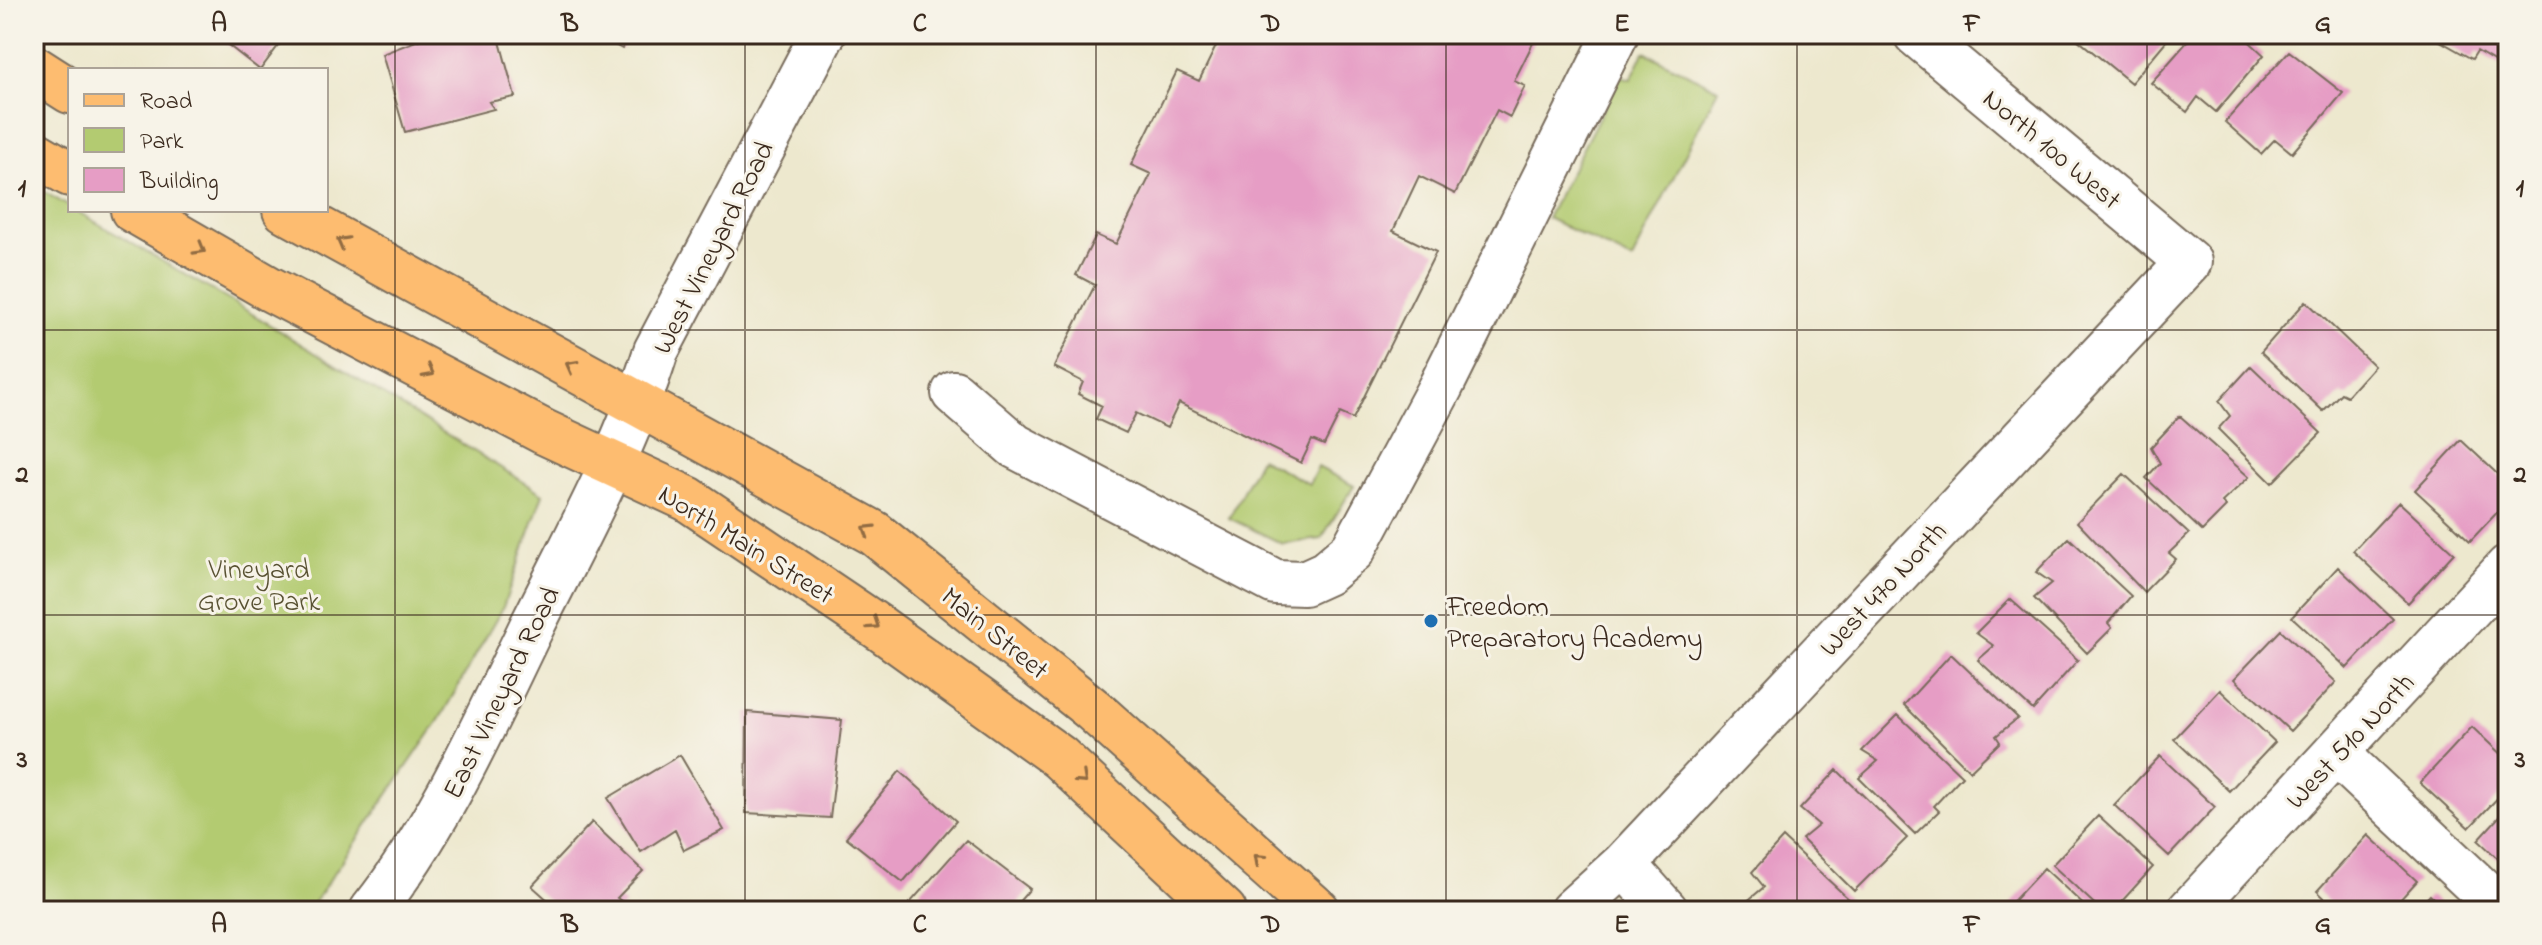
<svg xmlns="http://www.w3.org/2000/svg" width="2542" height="945" font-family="'Indie Flower',sans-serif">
  <rect width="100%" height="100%" fill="#f7f3e8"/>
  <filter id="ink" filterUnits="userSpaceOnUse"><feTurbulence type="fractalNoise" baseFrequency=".0125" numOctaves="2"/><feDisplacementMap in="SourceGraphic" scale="16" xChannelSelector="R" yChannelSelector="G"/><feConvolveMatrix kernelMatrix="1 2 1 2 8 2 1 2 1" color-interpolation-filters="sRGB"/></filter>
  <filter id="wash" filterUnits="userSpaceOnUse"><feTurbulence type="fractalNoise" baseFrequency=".006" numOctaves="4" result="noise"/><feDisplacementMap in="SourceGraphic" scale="32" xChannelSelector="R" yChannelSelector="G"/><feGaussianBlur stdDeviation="1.8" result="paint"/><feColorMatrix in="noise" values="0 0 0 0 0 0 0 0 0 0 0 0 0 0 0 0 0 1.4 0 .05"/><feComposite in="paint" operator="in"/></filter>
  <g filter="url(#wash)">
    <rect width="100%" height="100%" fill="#ede8ce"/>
    <path fill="#b3cb71" stroke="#777a48" stroke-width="2" d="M1644,52L1718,89L1632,260L1547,218L1620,76L1631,79Z
      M34,186L244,309L543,494L503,607L439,720L308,911H34Z
      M1260,458L1309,484L1318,467L1354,486L1321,539L1283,544L1229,518Z"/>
    <g id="blocks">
      <path fill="#e69dc5" d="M214,34H287L260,70Z
        M423,34H498L515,97L489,102L494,109L405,132L382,54L424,38Z
        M595,34H630L622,49Z
        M1222,34L1537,35L1514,81L1525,86L1510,117L1497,110L1455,194L1419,176L1393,231L1436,252L1353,419L1340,413L1324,445L1312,440L1301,463L1179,403L1167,428L1136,413L1126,433L1096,419L1102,406L1078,394L1083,382L1054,367L1095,285L1076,275L1096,235L1116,244L1151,174L1131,165L1177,71L1199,81Z
        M2081,34H2172L2131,83L2077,39Z
        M2194,34H2230L2235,38L2241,34L2264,55L2216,112L2198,97L2187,112L2151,83Z
        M2437,34H2508V48L2499,64L2477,51L2472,59L2435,38Z
        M2289,51L2343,93L2292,153L2275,139L2261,154L2225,122Z
        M2306,301L2374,366L2347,396L2341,393L2323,411L2261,352Z
        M2251,366L2321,433L2272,483L2218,429L2230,416L2219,401Z
        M2180,416L2249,477L2222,502L2226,507L2202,531L2146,478L2160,463L2151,447Z
        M2461,440L2508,484V501L2470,541L2415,490Z
        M2124,474L2189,534L2169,553L2176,559L2144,592L2077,522Z
        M2399,502L2454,553L2408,603L2353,551Z
        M2069,538L2131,596L2108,623L2112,628L2087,653L2034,598L2052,583L2036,572Z
        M2338,567L2393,619L2347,668L2292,617Z
        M2010,599L2078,660L2033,710L1978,660L1994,646L1976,633Z
        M2281,630L2336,682L2290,731L2234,679Z
        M1951,654L2018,718L1996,736L2000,742L1970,771L1904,705Z
        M2220,690L2275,742L2229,791L2174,739Z
        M747,712L842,720L830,818L746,813Z
        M1898,715L1962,776L1934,806L1939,811L1915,834L1859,778L1878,761L1862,751Z
        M2472,727L2508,761V787L2469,828L2420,783Z
        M680,755L724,830L684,850L675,830L641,852L608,798Z
        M2160,756L2215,807L2169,856L2114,805Z
        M1837,770L1907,838L1854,891L1802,839L1819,825L1800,809Z
        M900,771L956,821L903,882L846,837Z
        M2508,807V868L2478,840Z
        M2098,816L2153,867L2113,911H2102L2052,865Z
        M592,822L643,871L617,898L625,904L619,911H560L532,886Z
        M2368,835L2417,881L2390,911H2338L2317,891Z
        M1783,838L1853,903L1843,911H1754L1745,903L1764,887L1752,872Z
        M966,840L1030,889L1011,911H919L909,904Z
        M2044,868L2090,911H2004Z
        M2430,895L2447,911H2415Z"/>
    </g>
  </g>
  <g filter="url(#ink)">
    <use href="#blocks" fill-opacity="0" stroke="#796c5c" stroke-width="2"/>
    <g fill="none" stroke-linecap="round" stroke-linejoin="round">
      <g stroke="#796c5c" stroke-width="48">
        <path id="minor" d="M954,393L1015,446L1275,582L1304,583L1326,573L1353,550L1441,386L1616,34
          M2337,754L2504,911
          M1624,864L1666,911
          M372,911C441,824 485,722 533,624C578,534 626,447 656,351L823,34
          M1572,911L1624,864L2189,262L1916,34
          M2189,911L2508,567"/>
      </g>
      <g stroke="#796c5c" stroke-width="48">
        <path id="major" d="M34,68L70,91
          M34,153L70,174
          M133,210L270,289L544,432L688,499L881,629L1059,757L1224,911
          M285,210L874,533L1092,709L1318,911"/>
      </g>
      <use href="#minor" stroke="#fff" stroke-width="44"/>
      <use href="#major" stroke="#fdbc70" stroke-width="44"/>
    </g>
    <defs><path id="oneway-chevron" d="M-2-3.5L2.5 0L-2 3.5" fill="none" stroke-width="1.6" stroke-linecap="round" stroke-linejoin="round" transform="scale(2)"/></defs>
    <g stroke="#926c43">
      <use href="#oneway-chevron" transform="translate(342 242) rotate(-151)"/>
      <use href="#oneway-chevron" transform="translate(200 249) rotate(30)"/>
      <use href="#oneway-chevron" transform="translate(571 366) rotate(-152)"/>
      <use href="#oneway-chevron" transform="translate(429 372) rotate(28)"/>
      <use href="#oneway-chevron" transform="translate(868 530) rotate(-148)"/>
      <use href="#oneway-chevron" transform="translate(874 624) rotate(34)"/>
      <use href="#oneway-chevron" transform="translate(1082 779) rotate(43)"/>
      <use href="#oneway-chevron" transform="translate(1259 859) rotate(-138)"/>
    </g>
  </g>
  <path fill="none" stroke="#3b2a1e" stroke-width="2" stroke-opacity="0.55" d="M395,34V911M745,34V911M1096,34V911M1446,34V911M1797,34V911M2147,34V911M34,330H2508M34,615H2508"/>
  <circle fill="#1f6fb2" stroke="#f7f3e8" stroke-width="3" cx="1431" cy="621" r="8"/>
  <g text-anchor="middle" stroke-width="6" stroke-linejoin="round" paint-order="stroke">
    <g font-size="28" fill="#3b2a1e" stroke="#f7f3e8">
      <text transform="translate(2053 148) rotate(40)" y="10">North 100 West</text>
      <text transform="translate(712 247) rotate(-63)" y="10">West Vineyard Road</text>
      <text transform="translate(747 543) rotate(32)" y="10">North Main Street</text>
      <text transform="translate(1882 588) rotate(-47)" y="10">West 470 North</text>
      <text transform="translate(996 632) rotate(39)" y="10">Main Street</text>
      <text transform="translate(500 692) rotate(-64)" y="10">East Vineyard Road</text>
      <text transform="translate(2349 740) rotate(-47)" y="10">West 510 North</text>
    </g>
    <g font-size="28" fill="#595233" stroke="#f7f3e8">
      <text x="259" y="578">Vineyard<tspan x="259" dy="32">Grove Park</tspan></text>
    </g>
    <g font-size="28" fill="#3b2a1e" stroke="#f7f3e8" text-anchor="start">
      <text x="1447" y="615">Freedom<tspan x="1447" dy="32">Preparatory Academy</tspan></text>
    </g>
  </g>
  <rect width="2542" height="945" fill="none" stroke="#f7f3e8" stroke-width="88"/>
  <rect x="68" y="68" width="260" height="144" fill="#f7f3e8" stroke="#aca397" stroke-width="2"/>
  <rect x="84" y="94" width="40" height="12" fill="#fdbc70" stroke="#aca397" stroke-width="2"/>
  <text x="140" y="108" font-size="24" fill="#3b2a1e">Road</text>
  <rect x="84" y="128" width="40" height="24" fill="#b3cb71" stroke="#aca397" stroke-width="2"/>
  <text x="140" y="148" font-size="24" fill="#3b2a1e">Park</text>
  <rect x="84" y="168" width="40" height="24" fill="#e69dc5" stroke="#aca397" stroke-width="2"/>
  <text x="140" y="188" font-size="24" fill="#3b2a1e">Building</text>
  <rect x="44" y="44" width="2454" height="857" fill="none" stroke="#3b2a1e" stroke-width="3"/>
  <g font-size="26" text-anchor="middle" font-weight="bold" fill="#3b2a1e">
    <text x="219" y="31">A</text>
    <text x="570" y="31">B</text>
    <text x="920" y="31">C</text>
    <text x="1271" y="31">D</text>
    <text x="1622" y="31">E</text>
    <text x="1972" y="31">F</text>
    <text x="2323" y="31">G</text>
    <text x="22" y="196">1</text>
    <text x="2520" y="196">1</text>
    <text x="22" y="482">2</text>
    <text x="2520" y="482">2</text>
    <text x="22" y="767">3</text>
    <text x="2520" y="767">3</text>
    <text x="219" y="932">A</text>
    <text x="570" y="932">B</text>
    <text x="920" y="932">C</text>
    <text x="1271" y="932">D</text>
    <text x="1622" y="932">E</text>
    <text x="1972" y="932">F</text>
    <text x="2323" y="932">G</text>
  </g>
</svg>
